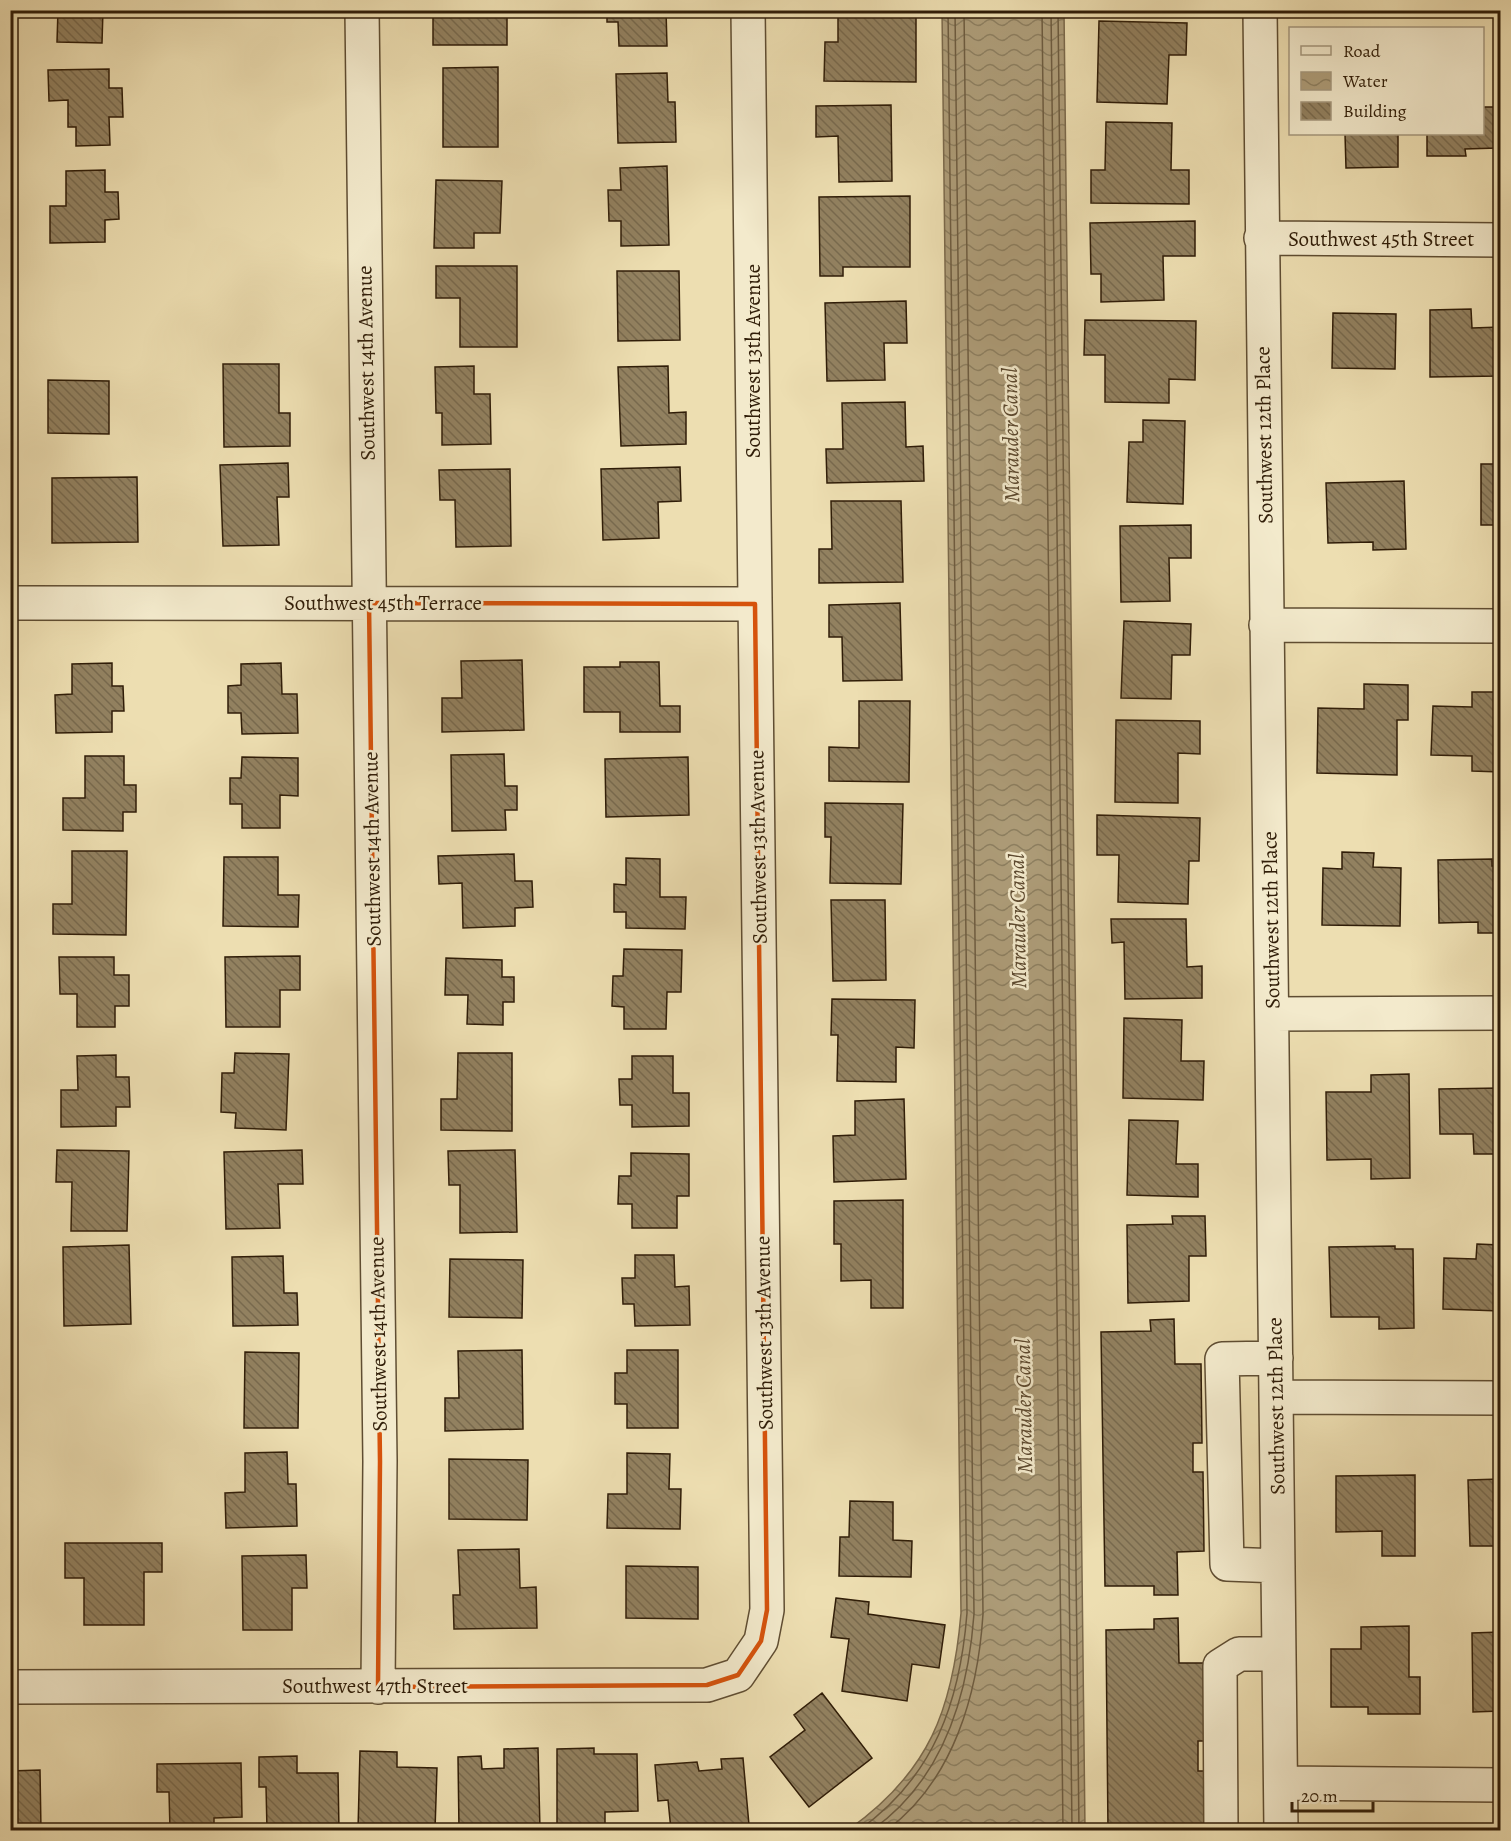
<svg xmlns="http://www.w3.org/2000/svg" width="1511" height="1841" font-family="Alegreya,serif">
  <defs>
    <pattern id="water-waves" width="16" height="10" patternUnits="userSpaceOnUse" patternTransform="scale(1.5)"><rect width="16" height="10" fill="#ad9c78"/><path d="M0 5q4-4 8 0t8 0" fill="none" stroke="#8d7f60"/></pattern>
    <pattern id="building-back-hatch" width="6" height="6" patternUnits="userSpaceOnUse" patternTransform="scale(1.5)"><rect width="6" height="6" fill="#928160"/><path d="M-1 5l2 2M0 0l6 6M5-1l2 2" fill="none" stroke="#78694d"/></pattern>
  </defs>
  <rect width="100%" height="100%" fill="#eddeb1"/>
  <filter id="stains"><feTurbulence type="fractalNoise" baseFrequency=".00333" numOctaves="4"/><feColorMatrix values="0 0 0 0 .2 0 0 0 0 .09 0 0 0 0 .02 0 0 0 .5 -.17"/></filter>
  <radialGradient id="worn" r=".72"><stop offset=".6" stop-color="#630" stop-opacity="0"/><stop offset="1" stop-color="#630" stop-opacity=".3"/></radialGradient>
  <path fill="url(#water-waves)" stroke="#7b694b" stroke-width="1.5" d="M942,11H1064L1085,1830H848C929,1773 953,1709 961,1613Z"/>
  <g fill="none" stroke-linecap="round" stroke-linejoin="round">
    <path stroke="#6e5c40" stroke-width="1.5" d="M1042,10L1063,1830
      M1051,10L1072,1830
      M1058,10L1079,1830
      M859,1830C934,1777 960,1702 967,1613L948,10
      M872,1830C943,1780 968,1697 974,1614L955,10
      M887,1830C954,1780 978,1693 983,1614L964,10"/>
  </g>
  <path fill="url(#building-back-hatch)" stroke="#301d08" stroke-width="1.5" d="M58,10H103L102,43L57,42Z
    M507,10V45H433V11Z
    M607,10H666L667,46H619L618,22H607Z
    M838,10H916V82L824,81L825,42H838Z
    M1099,21L1187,23L1186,55H1169L1167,104L1097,102Z
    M498,67V147H443V68Z
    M109,69V88H122L123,117H109L110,145L76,146V127H68V100L49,101L48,70Z
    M667,73L668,102H675L676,142L618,143L616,74Z
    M891,105L892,181L839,182L838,136L816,137V106Z
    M1482,107H1496L1497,148L1465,149L1466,156H1427V134H1482Z
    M1106,122L1172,123L1171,170H1189V204L1091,203V170H1105Z
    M1345,134H1398V167L1346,168Z
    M667,166L669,245L621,246V221H609L608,190H621L620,168Z
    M105,170V192H118L119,219L105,220V242L50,243V206H66V171Z
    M436,180L502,181L500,233H474V248H434Z
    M910,196V267H843V276H820L819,197Z
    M1195,221V256H1163L1164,300L1101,302V274H1091L1090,223Z
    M436,266H517V347H460V298H436Z
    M617,271H679L680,340L618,341Z
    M906,301L907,343H884L885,380L827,381L825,303Z
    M1471,309L1472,328L1500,327V376L1430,377V310Z
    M1333,313L1396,314L1395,369L1332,368Z
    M1085,320L1196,321L1195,380L1169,379V403L1105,402V355H1084Z
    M223,364H279V413H290V446L224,447Z
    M474,366V394H490L491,444L442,445V413H436L435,367Z
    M668,366L669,413L686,412V444L621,446L618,367Z
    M48,380L109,381V434L48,433Z
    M905,402L906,447L923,446L924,481L827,483L826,449H843L842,403Z
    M1143,420L1185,421L1183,504L1127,502L1129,442H1143Z
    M288,463L289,497H277L279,545L223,546L220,465Z
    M1481,464H1500V525H1481Z
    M680,467L681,501L658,502L659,538L603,540L601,469Z
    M510,469L511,546L456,547L455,500H440L439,470Z
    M137,477L138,542L52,543V478Z
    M1404,481L1406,549L1373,550V542L1328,543L1326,483Z
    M831,501H901L903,582L819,583V549H832Z
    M1191,525V558H1169L1170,601L1121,602L1120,526Z
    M900,603L902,680L843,681L842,637H829V605Z
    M1124,621L1191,624L1190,655H1172L1171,699L1121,698Z
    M522,660L524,730L442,732V698H462L461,661Z
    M620,662H659L660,706H680V732H620V712H584V667H620Z
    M112,663V686H123L124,711H112V732L56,733L55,695L72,694V664Z
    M281,663L282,694H297L298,733L242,734L241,713H228V686L241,685V664Z
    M1364,684L1408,685V720H1397V775L1317,773L1318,708L1364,709Z
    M1472,692H1500V772L1472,771V756L1431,755L1433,706L1472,707Z
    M859,701H910L909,782L829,781V747L859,748Z
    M1116,720L1200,721V754L1178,753V803L1115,802Z
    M504,754L505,786H517V810H505L506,830L452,831L451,755Z
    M85,756H124V785H136V812H123V831L63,830V798H85Z
    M242,757L298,758V796L280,795V828H242V804H230V778H241Z
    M688,757L689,815L606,817L605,759Z
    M825,803L903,804L901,884L830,883L831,837H825Z
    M1097,815L1200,818L1199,861H1189L1188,904L1118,902L1119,855H1097Z
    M72,851H127L126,935L53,934V904H72Z
    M1342,852L1374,853L1373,867L1401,868L1400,926L1322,925L1323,868L1342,869Z
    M514,854L515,881H532L533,907L515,908V926L463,928L462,883L439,884L438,856Z
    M224,857H278V895H299L298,927L223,926Z
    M626,858L660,859V897H686L685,929L626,928V912H614V884L626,885Z
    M1492,859V866H1500V933H1478V922L1439,923L1438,860Z
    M831,900H885L886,980L833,981Z
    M1111,919H1186L1187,967L1202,966V998L1125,999L1124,942L1112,943Z
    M624,949L682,950L681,992H667L666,1029H624V1007L612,1006L613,976H623Z
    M300,956V990H280V1027H226L225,957Z
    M59,957H114V975H129V1006H115V1027H77V994H60Z
    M446,958L502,960V977H514V1002H503V1025L467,1024L468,995H445Z
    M832,999L915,1000L914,1048L896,1047V1082L837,1081L838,1035H831Z
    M1124,1018L1182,1020L1181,1061H1204L1203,1100L1123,1098Z
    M235,1053L289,1054L286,1130L235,1128L236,1113L221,1112L222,1073H234Z
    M458,1053H512V1131L441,1130V1099H457Z
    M116,1055V1077H129L130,1107H116V1126L61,1127V1090H78L77,1056Z
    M632,1056H673V1093H689V1126L632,1127V1105H620L619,1079H632Z
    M1409,1074L1410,1178L1371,1179V1159L1327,1160L1326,1092H1371V1075Z
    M1500,1088V1154H1474L1473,1134H1440L1439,1089Z
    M904,1099L906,1179L834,1182L833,1136L855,1135V1101Z
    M1129,1120L1178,1121L1176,1164H1198V1197L1127,1195Z
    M57,1150L129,1151L127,1231H71L72,1182H56Z
    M302,1150L303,1184H278L280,1228L226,1229L224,1152Z
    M515,1150L517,1232L460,1233V1185H449L448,1151Z
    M631,1153L689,1154V1196H677V1228H632V1204H618L619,1176H631Z
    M903,1200V1308H871V1280L841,1281V1244H834V1201Z
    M1172,1216H1205L1206,1256H1189V1301L1128,1303L1127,1225L1173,1224Z
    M1477,1244L1500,1245V1311L1443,1309L1444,1258L1476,1259Z
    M129,1245L131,1324L64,1326L63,1247Z
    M1395,1246V1249H1413L1414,1328L1379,1329V1317H1331L1329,1247Z
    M635,1255H674L675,1287L689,1286L690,1325L635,1326L634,1304H623L622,1278H635Z
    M283,1256L284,1293H297L298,1325L233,1326L232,1257Z
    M450,1259L523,1260L522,1318L449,1317Z
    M1174,1319L1175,1364H1201L1202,1443H1193V1472H1203L1204,1551L1177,1552L1178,1595H1154V1586H1105L1101,1332L1151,1331L1150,1320Z
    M522,1350L523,1429L445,1431V1398H459L458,1351Z
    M627,1350H678V1428H627V1404H615V1373H627Z
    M245,1352L299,1353L298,1428H244Z
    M287,1452L288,1484H296L297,1526L226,1528L225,1493L245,1492V1453Z
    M627,1453L670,1454L669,1489H681L680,1529L607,1528L608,1494H627Z
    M449,1459L528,1460L527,1520L449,1519Z
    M1415,1475V1556H1382V1531L1336,1532V1476Z
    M1500,1479V1546H1470L1468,1480Z
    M850,1501L893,1502V1540L912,1541L911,1577L839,1576L840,1537H849Z
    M65,1543H162V1572H144V1625H84V1578H65Z
    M519,1549L520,1588L536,1587L537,1628L454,1629L453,1595H460L458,1550Z
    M306,1555L307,1588H292V1630H243L242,1556Z
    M626,1566L698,1567V1619L626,1618Z
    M836,1598L869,1602L868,1614L945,1625L939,1668L912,1664L907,1701L842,1691L849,1639L831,1637Z
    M1178,1618L1179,1663H1205L1206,1741H1198V1771H1206L1207,1830H1108L1106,1630L1154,1629V1619Z
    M1409,1626V1677H1420V1714H1368V1707H1331V1649H1361V1627Z
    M1500,1632V1711L1473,1712L1472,1633Z
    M822,1693L872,1758L809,1807L770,1757L805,1730L794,1715Z
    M538,1748L540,1830H459L458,1757L481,1756L482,1769L504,1768V1749Z
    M594,1748V1754H637L638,1811L605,1812V1830H557V1749Z
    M360,1751L397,1752V1767L437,1768L435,1830H358Z
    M297,1756V1773H338L339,1830H267L266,1787H259V1757Z
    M743,1758L749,1825L706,1828V1830H671L668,1800L658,1801L655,1765L697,1762L699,1771L722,1769L721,1759Z
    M241,1763L242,1817L214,1818V1830H170L169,1792H157V1764Z
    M40,1770L41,1830H10V1771Z"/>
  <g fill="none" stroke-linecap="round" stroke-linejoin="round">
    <g stroke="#5f4d32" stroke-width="36">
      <path id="minor" d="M362,10L380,1461L378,1687
        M1260,10L1281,1830
        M1261,238L1500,240
        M10,603L755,604
        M1266,625L1500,626
        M1272,1014L1500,1013
        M1276,1358L1222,1359L1227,1564L1278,1566
        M1276,1397L1500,1398
        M10,1687L707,1685L738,1675L761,1641L767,1610L748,10
        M1281,1783L1500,1785
        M1221,1830L1220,1666L1239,1654H1279"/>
    </g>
    <use href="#minor" stroke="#f3eacc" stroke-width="33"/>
  </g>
  <path fill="none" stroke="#d6530c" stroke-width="4.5" stroke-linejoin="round" d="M369,603L755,604L767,1610L761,1641L738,1675L707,1685L378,1687L380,1461Z"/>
  <g text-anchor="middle" stroke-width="5" stroke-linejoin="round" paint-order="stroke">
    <g font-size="21" fill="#301d08" stroke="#f3eacc">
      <text x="1381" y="246">Southwest 45th Street</text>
      <text transform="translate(753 361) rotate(-90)" y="7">Southwest 13th Avenue</text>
      <text transform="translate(366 363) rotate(-91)" y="7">Southwest 14th Avenue</text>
      <text transform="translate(1264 435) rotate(-91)" y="7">Southwest 12th Place</text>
      <text x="383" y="610">Southwest 45th Terrace</text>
      <text transform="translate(758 847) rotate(-91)" y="7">Southwest 13th Avenue</text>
      <text transform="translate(372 849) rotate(-91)" y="7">Southwest 14th Avenue</text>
      <text transform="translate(1271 920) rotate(-91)" y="7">Southwest 12th Place</text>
      <text transform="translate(764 1333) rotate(-91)" y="7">Southwest 13th Avenue</text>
      <text transform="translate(378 1334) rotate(-91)" y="7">Southwest 14th Avenue</text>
      <text transform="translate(1276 1406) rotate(-91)" y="7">Southwest 12th Place</text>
      <text x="375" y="1693">Southwest 47th Street</text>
    </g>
    <g font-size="22" font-style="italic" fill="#5c492f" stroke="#f3eacc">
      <text transform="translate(1010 435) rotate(-91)" y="8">Marauder Canal</text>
      <text transform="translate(1017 921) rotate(-91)" y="8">Marauder Canal</text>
      <text transform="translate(1023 1406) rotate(-91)" y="8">Marauder Canal</text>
    </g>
  </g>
  <rect width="1511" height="1841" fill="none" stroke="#eddeb1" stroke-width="36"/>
  <rect x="12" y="12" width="1487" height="1817" fill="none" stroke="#301d08" stroke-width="3"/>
  <rect x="18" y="18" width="1475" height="1805" fill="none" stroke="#301d08" stroke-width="1.5"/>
  <rect x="1289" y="27" width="195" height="108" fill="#f3eacc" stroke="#a5987e" stroke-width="1.5"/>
  <rect x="1301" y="46" width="30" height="9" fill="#f3eacc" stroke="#a5987e" stroke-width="1.5"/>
  <text x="1343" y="57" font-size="18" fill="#301d08">Road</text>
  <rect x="1301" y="72" width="30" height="18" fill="url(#water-waves)" stroke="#a5987e" stroke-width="1.5"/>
  <text x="1343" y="87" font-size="18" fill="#301d08">Water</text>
  <rect x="1301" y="102" width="30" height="18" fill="url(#building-back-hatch)" stroke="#a5987e" stroke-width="1.5"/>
  <text x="1343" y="117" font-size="18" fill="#301d08">Building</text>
  <path d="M1292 1802v9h81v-9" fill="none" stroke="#301d08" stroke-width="3"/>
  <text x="1301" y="1802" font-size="18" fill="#301d08" stroke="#f3eacc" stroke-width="4.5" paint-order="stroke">20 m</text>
  <rect width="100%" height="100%" filter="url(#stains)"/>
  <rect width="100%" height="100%" fill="url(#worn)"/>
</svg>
